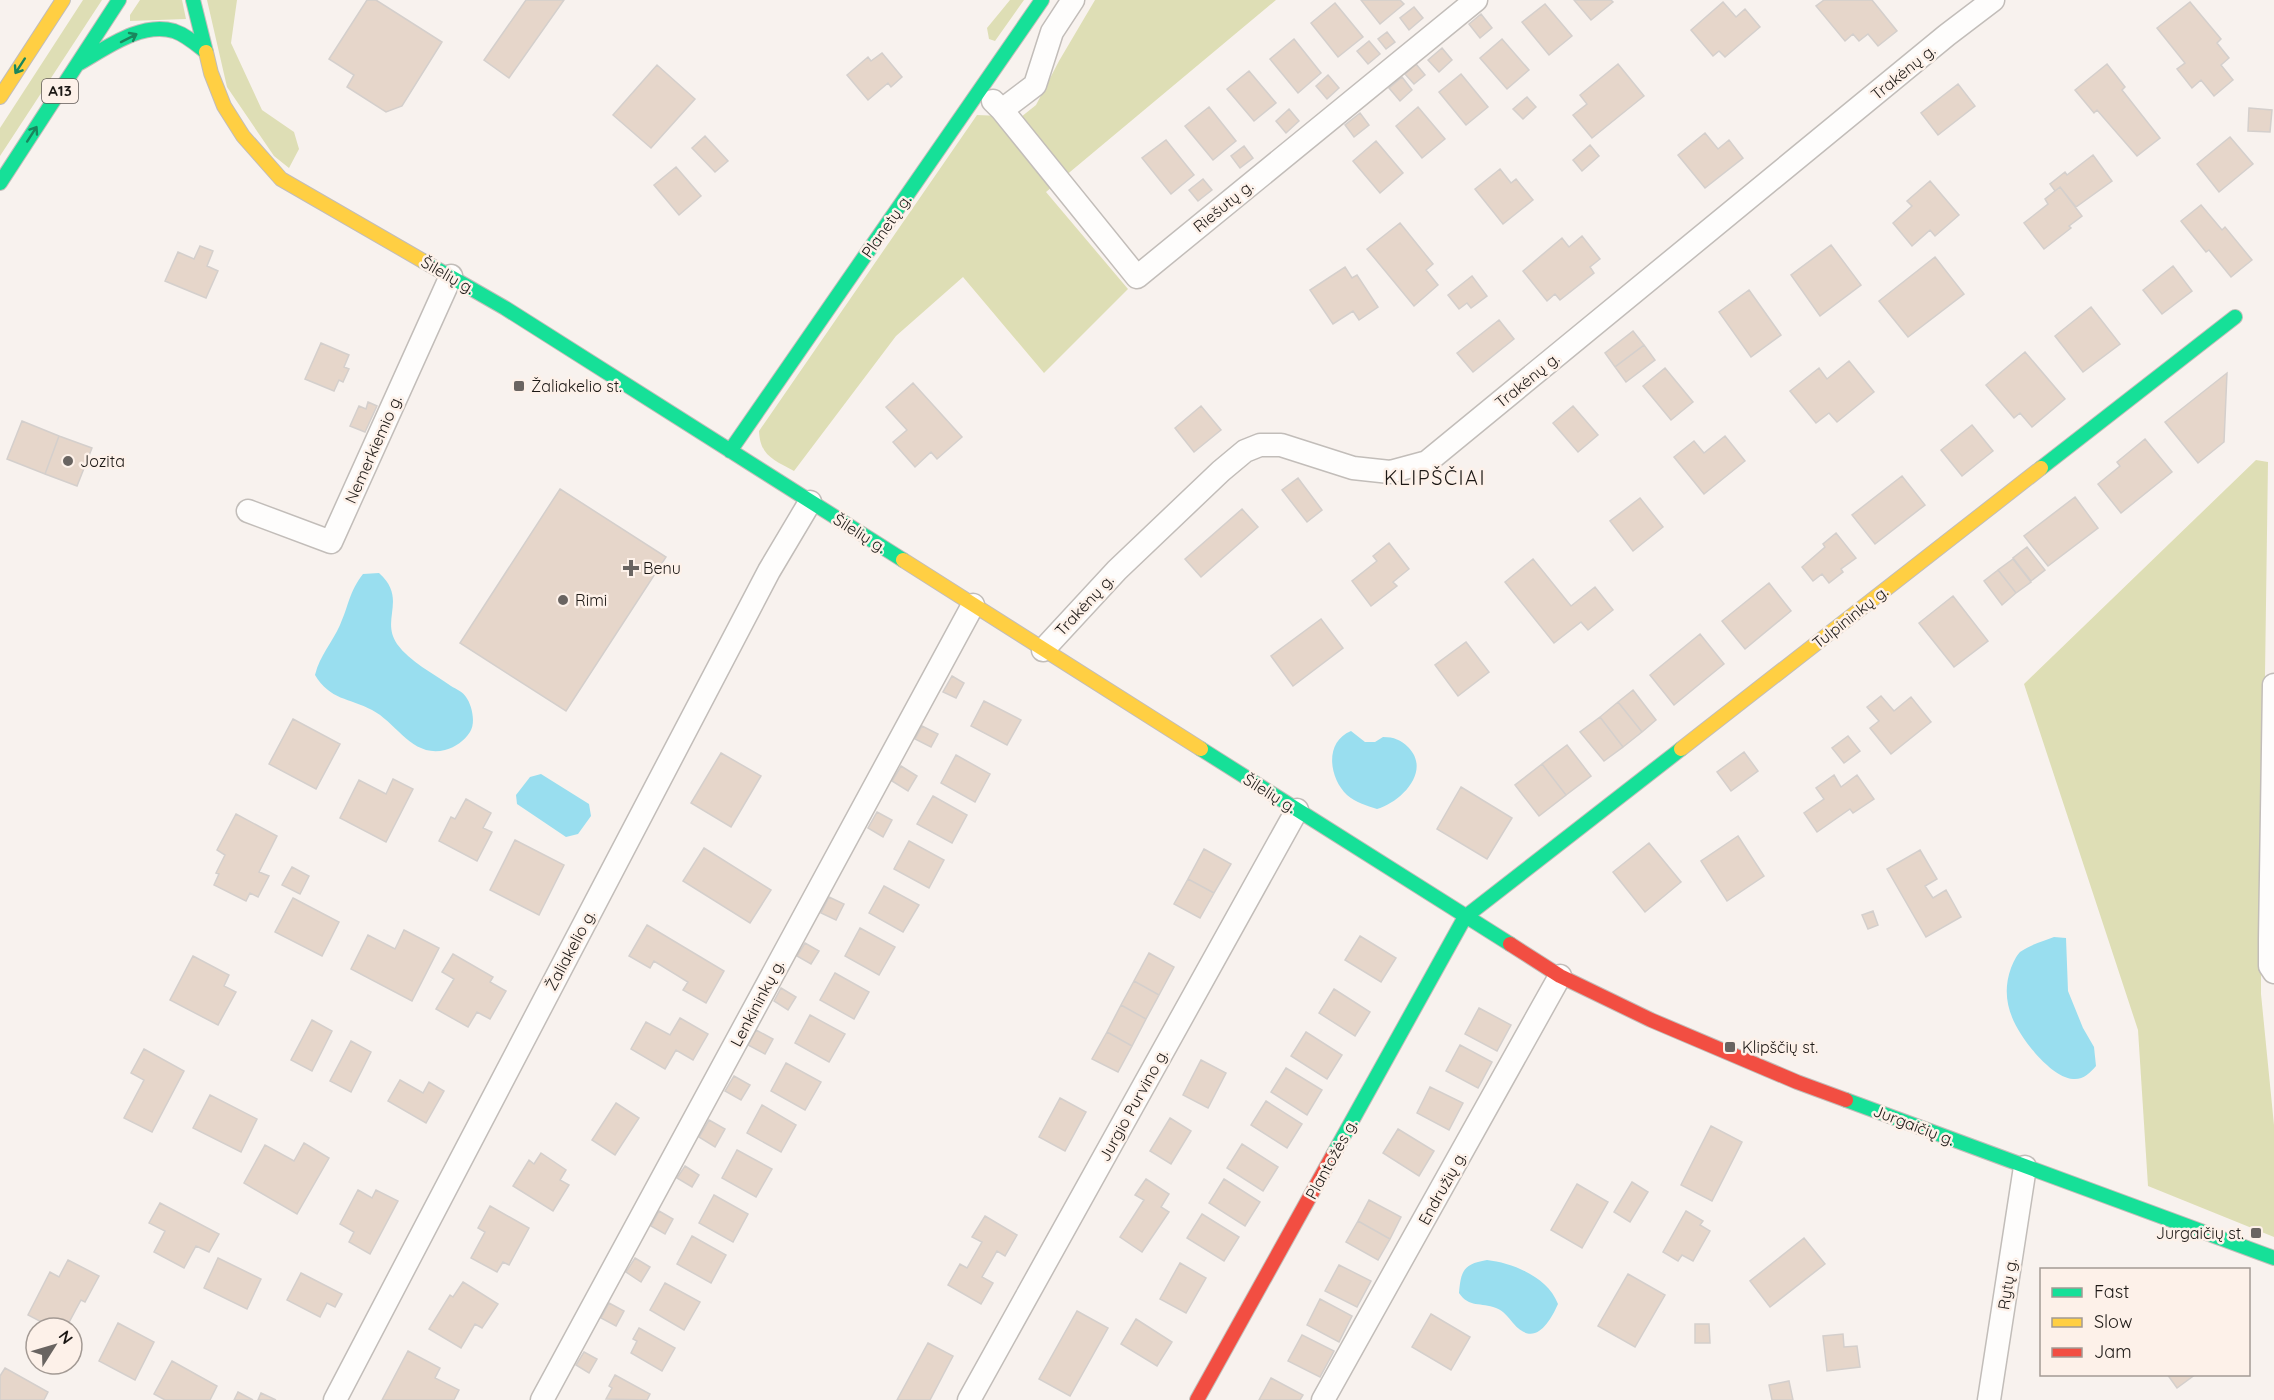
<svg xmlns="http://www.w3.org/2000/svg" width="2274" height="1400" font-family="Quicksand,sans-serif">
  <rect width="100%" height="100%" fill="#f8f2ee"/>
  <path fill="#dedeb5" d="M83,0H102L0,156V128Z
    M140,0H182L186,19L130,21V15Z
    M207,0H237L231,43L262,110L294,132L299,149L289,168L274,156L227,87Z
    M1010,0H1024L995,41L989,39L987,28Z
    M1095,0H1276L1046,192L1128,289L1044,373L963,277L896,336L794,471C774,460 760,456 759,431L977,115L1021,117L1036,105L1059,61Z
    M2256,460L2268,462L2261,960V994L2274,1125V1237L2148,1186L2138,1030L2024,684Z"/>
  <path fill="#99deef" d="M379,573C408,599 380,619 397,644C410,662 433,673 451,686C456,689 463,692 466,697C472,705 476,723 470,732C464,741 456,747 445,750C412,758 397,723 372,710C349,698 330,700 315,675C320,655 332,643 340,625C349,605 349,592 363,574Z
    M1351,731L1365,742H1375L1383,737C1394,737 1401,740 1408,747C1432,771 1401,802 1377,809C1367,806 1355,802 1347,795C1329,778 1324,742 1351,731Z
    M541,774L589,804L591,816L578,834L566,837L517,804L516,795L530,777Z
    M2054,937L2066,938L2068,991L2083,1028L2094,1047L2096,1066C2090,1073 2083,1080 2073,1079C2059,1078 2044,1063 2035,1053C2014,1028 1999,1001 2011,968C2013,963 2016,956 2020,952C2030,945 2043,941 2054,937Z
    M1487,1260C1513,1263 1548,1277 1558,1304C1549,1324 1534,1348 1513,1323C1508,1317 1504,1311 1496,1308C1481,1302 1469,1308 1459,1293C1461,1271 1463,1264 1487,1260Z"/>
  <path fill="#e6d6ca" stroke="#d4cfcc" stroke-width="1.5" d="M367,0H376L442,42L402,106L386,112L347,87L354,75L329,59Z
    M526,0H564L509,78L484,60Z
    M1361,0H1400L1404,4L1380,24Z
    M1574,0H1611L1613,2L1591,20Z
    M1824,0H1872L1897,31L1878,46L1868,34L1859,41L1853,34L1845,41L1816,6Z
    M1723,2L1736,17L1745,9L1760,27L1725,57L1719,51L1713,56L1691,30Z
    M2190,2L2221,39L2217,43L2229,58L2221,65L2233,80L2214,96L2201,80L2192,88L2177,69L2185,63L2157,28Z
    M1335,3L1363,37L1338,57L1311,23Z
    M1545,4L1572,36L1549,55L1522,22Z
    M1414,7L1423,18L1409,30L1400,18Z
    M1481,14L1492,28L1480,38L1469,24Z
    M1387,32L1395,42L1386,49L1378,39Z
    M1294,39L1321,73L1298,93L1270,59Z
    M1502,39L1529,70L1507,89L1480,58Z
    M1369,41L1380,54L1368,64L1357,51Z
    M1442,48L1452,60L1439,72L1428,60Z
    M882,53L902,77L891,87L888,83L868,100L847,75L868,57L871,61Z
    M1416,64L1425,75L1414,84L1405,74Z
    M1618,64L1644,96L1592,138L1573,115L1587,104L1580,95Z
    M2107,64L2125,87L2122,90L2160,138L2137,156L2097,110L2094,113L2075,90Z
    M657,65L695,99L651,148L613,115Z
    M1249,71L1276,103L1254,121L1227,89Z
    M1461,74L1488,107L1466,125L1439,92Z
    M1328,75L1339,88L1327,99L1316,86Z
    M1402,77L1412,90L1400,101L1389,88Z
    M1958,84L1975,106L1938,135L1921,113Z
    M1527,97L1536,107L1523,119L1513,109Z
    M1209,107L1236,141L1213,160L1185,126Z
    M1418,107L1445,139L1422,158L1396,126Z
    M2249,108L2272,110L2270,132L2248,131Z
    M1289,109L1299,121L1286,133L1276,121Z
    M1360,113L1369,125L1354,137L1345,125Z
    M1705,133L1718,149L1729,140L1743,158L1705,188L1678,155Z
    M705,136L728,161L715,172L692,148Z
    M2230,137L2253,164L2219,192L2197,164Z
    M1166,140L1194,175L1171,194L1142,158Z
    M1376,141L1403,173L1380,193L1353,161Z
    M1590,145L1599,156L1582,171L1573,160Z
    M1244,146L1253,158L1240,168L1231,156Z
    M2093,155L2112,181L2076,207L2060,187L2055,191L2050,184L2065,172L2067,175Z
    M676,167L701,196L679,215L654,185Z
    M1500,169L1511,183L1516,179L1533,200L1503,224L1475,189Z
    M1203,179L1212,190L1198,201L1189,190Z
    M1930,181L1959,215L1935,236L1930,230L1912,246L1893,223L1912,206L1907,201Z
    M2060,187L2082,216L2069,226L2071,228L2044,249L2024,223L2048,204L2045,199Z
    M2201,205L2222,230L2225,227L2252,260L2231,277L2209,250L2206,252L2181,221Z
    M1400,223L1433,264L1426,270L1438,285L1414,306L1367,249Z
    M1582,236L1600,259L1590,267L1594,273L1560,300L1555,294L1547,301L1523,271L1562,238L1569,247Z
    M1831,245L1861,285L1820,316L1791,275Z
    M200,246L213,251L207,266L218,271L206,298L165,281L178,252L194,259Z
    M1935,257L1964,294L1908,337L1879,301Z
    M2173,266L2192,291L2162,314L2143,290Z
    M1345,267L1352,278L1357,275L1378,307L1359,320L1353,311L1333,324L1310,290Z
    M1472,276L1487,296L1471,308L1467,303L1459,309L1448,295Z
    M1749,290L1781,335L1751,357L1719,312Z
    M2091,307L2120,344L2083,372L2055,336Z
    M1499,320L1514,339L1473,372L1457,353Z
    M1633,331L1644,345L1615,367L1605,353Z
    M321,343L349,355L344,367L349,369L343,382L339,380L334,391L305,379Z
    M1644,345L1655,360L1626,382L1615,367Z
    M2025,352L2065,399L2032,427L2020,413L2014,418L1986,385Z
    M1849,361L1874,392L1837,422L1829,413L1816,423L1790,391L1819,368L1827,379Z
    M1665,368L1693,402L1671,420L1643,386Z
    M2227,373L2224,442L2198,463L2165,422Z
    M913,383L962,437L937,459L931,452L915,467L893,442L907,430L886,407Z
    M368,402L377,406L365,432L350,426L359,406L366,409Z
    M1201,406L1221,430L1194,452L1175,428Z
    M1573,406L1598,435L1578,452L1553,423Z
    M22,421L59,436L45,474L7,459Z
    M1972,425L1993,451L1962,476L1941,450Z
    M59,436L92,448L77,486L45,474Z
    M1725,436L1745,461L1704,494L1674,457L1694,441L1704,453Z
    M2145,439L2172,472L2121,513L2098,484L2120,466L2117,462Z
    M1902,476L1925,505L1875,544L1852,515Z
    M1298,478L1322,510L1307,522L1282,490Z
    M560,489L666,557L566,711L460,643Z
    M2075,497L2098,528L2048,566L2024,536Z
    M1640,498L1663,527L1633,551L1610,521Z
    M1242,509L1258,527L1201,577L1185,559Z
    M1836,533L1856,558L1841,569L1843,572L1829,583L1822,574L1813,581L1802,567L1825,547L1823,544Z
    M1389,543L1409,569L1393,582L1397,586L1371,606L1352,581L1377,561L1373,556Z
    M2027,547L2045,570L2031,581L2013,558Z
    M1533,559L1571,606L1595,587L1613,610L1588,630L1581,622L1554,643L1505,582Z
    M2013,559L2031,582L2016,593L1998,570Z
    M1998,570L2016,593L2002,605L1984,581Z
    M1769,583L1791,611L1745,649L1722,621Z
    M1953,596L1988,641L1954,667L1919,623Z
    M1321,619L1343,648L1293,686L1271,656Z
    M1700,634L1724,664L1674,705L1650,675Z
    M1466,642L1489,672L1458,696L1435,665Z
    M952,676L964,683L956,698L943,692Z
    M1633,690L1656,720L1642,732L1618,702Z
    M1881,696L1894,711L1911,697L1931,722L1891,754L1870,728L1879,721L1867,707Z
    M984,701L1021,720L1007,745L971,726Z
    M1618,702L1642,732L1623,747L1600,717Z
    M1600,717L1623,747L1604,761L1580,732Z
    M293,719L340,744L316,789L269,764Z
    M922,726L938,734L931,747L915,739Z
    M1848,736L1860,751L1844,763L1832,748Z
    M1567,745L1591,776L1566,795L1542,764Z
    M1744,752L1758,771L1731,791L1717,772Z
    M721,753L761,776L731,827L691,803Z
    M956,755L990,774L975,802L941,783Z
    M1542,764L1566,795L1539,816L1515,785Z
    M901,766L917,776L908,791L892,781Z
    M1834,775L1841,787L1857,775L1874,799L1853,813L1850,809L1817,832L1804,813L1824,799L1816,788Z
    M393,779L413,789L386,842L340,818L359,780L386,794Z
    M1461,787L1512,818L1487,859L1437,829Z
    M933,796L967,815L952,843L917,824Z
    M466,799L491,813L483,828L492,832L477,861L439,841L451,817L455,819Z
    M877,812L892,820L883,837L868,828Z
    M236,814L277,836L259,872L269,876L258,897L250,893L246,901L214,885L219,874L216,873L225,855L217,850Z
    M1738,836L1764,876L1727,901L1701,861Z
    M515,840L564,865L539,915L490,890Z
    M909,841L944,860L929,888L894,869Z
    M1649,843L1681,882L1645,912L1613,872Z
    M704,848L771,890L750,923L683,881Z
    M1204,849L1231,864L1214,893L1188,879Z
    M1920,850L1937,879L1925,886L1933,898L1946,890L1961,917L1926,937L1887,869Z
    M292,867L309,876L300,894L282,885Z
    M1188,879L1214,893L1200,918L1174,904Z
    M884,886L919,905L903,932L869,913Z
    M829,897L844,904L836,920L821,913Z
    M293,898L339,922L322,956L275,932Z
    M1873,911L1878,925L1868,929L1862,915Z
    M647,925L724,971L706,1003L683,990L688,982L654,961L650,968L629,956Z
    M860,928L895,947L879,975L845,956Z
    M404,930L439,948L412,1001L351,969L368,935L395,949Z
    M1360,936L1396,958L1381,982L1345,960Z
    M805,943L819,951L811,964L797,956Z
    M1149,953L1174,967L1159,995L1134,981Z
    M453,954L493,977L490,982L506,991L490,1019L477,1012L468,1027L436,1009L454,979L442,972Z
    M193,956L229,975L224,986L236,992L218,1025L170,1000Z
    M835,973L869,992L854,1019L820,1000Z
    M1134,981L1159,995L1146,1019L1121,1005Z
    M781,988L796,997L788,1010L774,1001Z
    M1334,989L1370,1012L1355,1036L1319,1013Z
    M1121,1005L1146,1019L1132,1046L1107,1032Z
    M1479,1008L1511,1025L1497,1051L1465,1034Z
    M810,1015L845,1034L829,1062L795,1043Z
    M680,1018L708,1034L693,1060L676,1050L665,1069L631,1049L646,1022L670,1035Z
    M312,1020L332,1031L312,1071L291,1060Z
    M756,1030L773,1039L765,1054L748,1045Z
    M1107,1032L1132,1046L1118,1072L1092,1059Z
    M1306,1032L1342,1055L1327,1079L1291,1056Z
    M351,1041L371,1052L351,1092L330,1081Z
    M1460,1045L1492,1062L1478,1088L1446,1071Z
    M144,1049L184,1071L152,1132L124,1118L144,1080L131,1073Z
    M1201,1060L1226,1073L1208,1108L1183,1095Z
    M786,1063L821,1082L805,1110L771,1091Z
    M1286,1068L1322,1090L1307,1115L1271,1092Z
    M734,1076L750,1085L741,1100L725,1091Z
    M400,1080L423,1093L429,1082L444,1091L426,1123L388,1101Z
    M1430,1087L1463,1103L1449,1130L1417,1113Z
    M210,1095L257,1119L241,1152L193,1128Z
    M1060,1098L1086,1112L1065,1151L1039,1137Z
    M1266,1101L1302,1124L1287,1148L1251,1125Z
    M616,1103L639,1118L615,1155L592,1140Z
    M762,1105L796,1125L781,1152L747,1133Z
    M1170,1118L1191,1131L1171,1164L1150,1151Z
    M709,1120L725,1129L715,1147L699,1137Z
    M1711,1126L1742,1142L1712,1201L1681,1185Z
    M1398,1129L1434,1151L1419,1176L1383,1153Z
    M304,1143L329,1158L297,1214L244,1183L265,1145L294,1161Z
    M1242,1144L1278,1167L1263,1191L1227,1168Z
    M737,1150L772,1169L756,1197L722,1178Z
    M541,1153L566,1170L560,1180L569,1185L553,1211L513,1186L529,1160L534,1164Z
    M685,1166L699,1175L692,1187L677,1178Z
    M1146,1179L1169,1194L1161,1207L1169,1212L1142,1252L1120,1237L1144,1200L1135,1195Z
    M1224,1179L1260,1202L1245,1226L1209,1203Z
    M1632,1182L1648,1192L1630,1222L1614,1212Z
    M1577,1184L1608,1202L1582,1248L1551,1230Z
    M358,1190L372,1198L376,1190L398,1201L370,1254L349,1242L354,1232L340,1224Z
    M714,1195L748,1214L733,1242L699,1223Z
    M1369,1200L1401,1217L1390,1239L1358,1221Z
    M160,1203L219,1234L209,1252L196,1246L184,1268L154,1252L165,1231L149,1223Z
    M490,1206L529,1228L509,1265L503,1262L497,1272L471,1258L485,1232L478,1228Z
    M659,1211L673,1219L665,1234L651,1226Z
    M1686,1211L1703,1221L1700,1225L1710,1231L1693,1261L1682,1255L1678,1261L1663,1252Z
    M1202,1214L1239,1237L1224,1261L1187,1238Z
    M985,1216L1017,1235L1005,1256L997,1251L982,1277L993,1283L981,1304L948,1285L960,1264L967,1268L982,1242L972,1237Z
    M1358,1221L1390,1239L1378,1260L1346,1242Z
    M692,1236L726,1255L711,1283L677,1264Z
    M1804,1238L1825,1264L1770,1307L1750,1281Z
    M218,1258L261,1279L247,1309L204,1288Z
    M635,1258L650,1267L641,1282L626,1272Z
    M68,1260L99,1276L85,1302L81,1300L66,1328H53L28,1315L50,1272L59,1277Z
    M1180,1263L1206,1278L1186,1313L1160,1299Z
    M1339,1265L1371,1281L1357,1307L1325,1291Z
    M301,1273L342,1294L335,1307L327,1303L320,1317L287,1300Z
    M1628,1274L1665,1295L1635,1347L1598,1326Z
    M463,1282L498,1304L482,1328L475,1324L461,1348L429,1329L450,1295L453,1297Z
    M665,1283L700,1302L684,1330L650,1310Z
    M1320,1299L1352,1316L1339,1342L1307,1325Z
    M609,1303L624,1311L616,1326L601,1318Z
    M1077,1311L1108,1328L1070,1396L1039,1379Z
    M1431,1314L1470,1337L1451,1370L1412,1347Z
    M1136,1319L1172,1342L1157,1366L1121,1344Z
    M118,1323L154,1342L135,1380L99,1361Z
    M1695,1324H1709L1710,1343H1695Z
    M639,1328L675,1348L662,1371L631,1353L637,1341L633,1339Z
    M1843,1334L1844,1347L1857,1346L1860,1367L1827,1371L1823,1336Z
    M1302,1335L1334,1351L1320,1377L1288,1361Z
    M928,1343L953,1356L930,1400H897Z
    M408,1351L440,1368L435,1378L459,1390L454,1400H382Z
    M584,1352L597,1359L589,1373L576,1365Z
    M172,1361L217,1386L210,1400H165L154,1394Z
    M5,1368L48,1392L44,1400H0V1376Z
    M2167,1374H2196L2177,1388Z
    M615,1375L650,1394L647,1400L606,1399L612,1388L609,1386Z
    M1271,1378L1303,1395L1300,1400H1259Z
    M1789,1381L1793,1400H1772L1769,1385Z
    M238,1392L253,1400H234Z
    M261,1393L276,1400H258Z"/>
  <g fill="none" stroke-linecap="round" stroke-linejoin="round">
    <g stroke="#c2bdb9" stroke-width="25">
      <path id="street" d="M993,101L1002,110L1035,85L1052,32L1073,0
        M1002,110L1137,277L1476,0
        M248,511L331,542L451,276
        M1043,650L1117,570L1221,471L1245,451L1260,445H1281L1353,468L1390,472L1427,462L1947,35L1993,0
        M2274,685L2270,940V966L2274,972
        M335,1400L769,571L810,502
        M542,1400L973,605
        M969,1400L1297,810
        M1323,1400L1560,976
        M1989,1400L2025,1167"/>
    </g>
    <g stroke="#c2bdb9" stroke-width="16">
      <path id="fast" d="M193,0L206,52
        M78,64C105,49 141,21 174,31C186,35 196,44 206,52
        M0,183L119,0
        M423,261L505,308L903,560
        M730,451L1042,0
        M2041,468L2235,317
        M1201,749L1510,944
        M1846,1100L2274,1258
        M1333,1155L1465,917L1681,749"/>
    </g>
    <g stroke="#c2bdb9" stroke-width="16">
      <path id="slow" d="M206,52L211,73L224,106L243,136L281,179L423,261
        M0,97L63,0
        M903,560L1201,749
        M1681,749L2041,468"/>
    </g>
    <g stroke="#c2bdb9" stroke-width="16">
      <path id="jam" d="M1510,944L1560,976L1651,1020L1797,1082L1846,1100
        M1197,1400L1333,1155"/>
    </g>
    <use href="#street" stroke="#fefdfc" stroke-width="22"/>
    <use href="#fast" stroke="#16e098" stroke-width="14"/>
    <use href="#slow" stroke="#ffcf43" stroke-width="14"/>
    <use href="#jam" stroke="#f24e42" stroke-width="14"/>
  </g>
  <defs><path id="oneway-shaft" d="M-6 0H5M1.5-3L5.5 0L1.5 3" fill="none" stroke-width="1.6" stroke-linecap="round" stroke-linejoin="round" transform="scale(1.5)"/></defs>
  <g stroke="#19865d">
    <use href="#oneway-shaft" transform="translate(129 38) rotate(-27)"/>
    <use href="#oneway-shaft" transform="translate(20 66) rotate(123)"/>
    <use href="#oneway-shaft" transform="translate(32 134) rotate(-57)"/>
  </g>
  <g fill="#696461" stroke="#fdf1e9" stroke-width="2">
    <rect x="513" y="380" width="12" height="12" rx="3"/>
    <circle cx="68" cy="461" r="6"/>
    <path d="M628 559h6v6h6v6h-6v6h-6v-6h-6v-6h6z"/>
    <circle cx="563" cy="600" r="6"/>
    <rect x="1724" y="1041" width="12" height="12" rx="3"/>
    <rect x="2250" y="1227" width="12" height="12" rx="3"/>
  </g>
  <g text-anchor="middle" stroke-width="5" stroke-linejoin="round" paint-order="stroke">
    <rect fill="#fdf1e9" stroke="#605955" stroke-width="1.5" x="42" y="79" width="36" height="24" rx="4.5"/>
    <g font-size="15" font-weight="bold" fill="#1c1815">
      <text x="60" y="96">A13</text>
    </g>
    <g font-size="16" fill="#1c1815" stroke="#fdf1e9">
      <text transform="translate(1903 72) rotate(-39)" y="6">Trakėnų g.</text>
      <text transform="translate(1223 206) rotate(-39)" y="6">Riešutų g.</text>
      <text transform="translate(886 226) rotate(-55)" y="6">Planetų g.</text>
      <text transform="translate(448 275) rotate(30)" y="6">Šilelių g.</text>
      <text transform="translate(1527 380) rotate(-39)" y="6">Trakėnų g.</text>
      <text transform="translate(373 449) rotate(-66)" y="6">Nemerkiemio g.</text>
      <text transform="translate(860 533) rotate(32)" y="6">Šilelių g.</text>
      <text transform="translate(1084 605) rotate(-47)" y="6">Trakėnų g.</text>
      <text transform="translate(1850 617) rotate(-38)" y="6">Tulpininkų g.</text>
      <text transform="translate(1270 793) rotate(32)" y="6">Šilelių g.</text>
      <text transform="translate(570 950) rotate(-62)" y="6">Žaliakelio g.</text>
      <text transform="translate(757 1003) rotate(-62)" y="6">Lenkininkų g.</text>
      <text transform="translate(1133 1105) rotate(-61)" y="6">Jurgio Purvino g.</text>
      <text transform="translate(1914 1125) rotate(21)" y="6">Jurgaičių g.</text>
      <text transform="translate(1331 1159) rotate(-61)" y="6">Plantožės g.</text>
      <text transform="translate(1442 1188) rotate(-61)" y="6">Endružių g.</text>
      <text transform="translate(2007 1284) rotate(-81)" y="6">Rytų g.</text>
    </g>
    <g font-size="16" fill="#1c1815" stroke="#fdf1e9" text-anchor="start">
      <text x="531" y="392">Žaliakelio st.</text>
      <text x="80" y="467">Jozita</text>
      <text x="643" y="574">Benu</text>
      <text x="575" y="606">Rimi</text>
      <text x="1742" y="1053">Klipščių st.</text>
      <text x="2244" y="1239" text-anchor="end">Jurgaičių st.</text>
    </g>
    <g font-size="20" letter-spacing="1.5" fill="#1c1815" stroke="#fdf1e9">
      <text x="1435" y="485">KLIPŠČIAI</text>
    </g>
  </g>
  <rect x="2040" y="1268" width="210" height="108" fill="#fdf1e9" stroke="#a39a94" stroke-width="1.5"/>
  <rect x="2052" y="1288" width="30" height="9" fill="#16e098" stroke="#a39a94" stroke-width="1.5"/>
  <text x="2094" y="1298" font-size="18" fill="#1c1815">Fast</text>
  <rect x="2052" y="1318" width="30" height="9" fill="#ffcf43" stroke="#a39a94" stroke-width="1.5"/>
  <text x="2094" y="1328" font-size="18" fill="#1c1815">Slow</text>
  <rect x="2052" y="1348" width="30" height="9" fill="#f24e42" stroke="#a39a94" stroke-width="1.5"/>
  <text x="2094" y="1358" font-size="18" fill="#1c1815">Jam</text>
  <g transform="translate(54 1346) rotate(53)"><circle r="28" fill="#fdf1e9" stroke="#a39a94" stroke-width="1.5"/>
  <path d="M0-4.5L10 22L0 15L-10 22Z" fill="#696461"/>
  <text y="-9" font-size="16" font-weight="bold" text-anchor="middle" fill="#1c1815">N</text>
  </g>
</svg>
